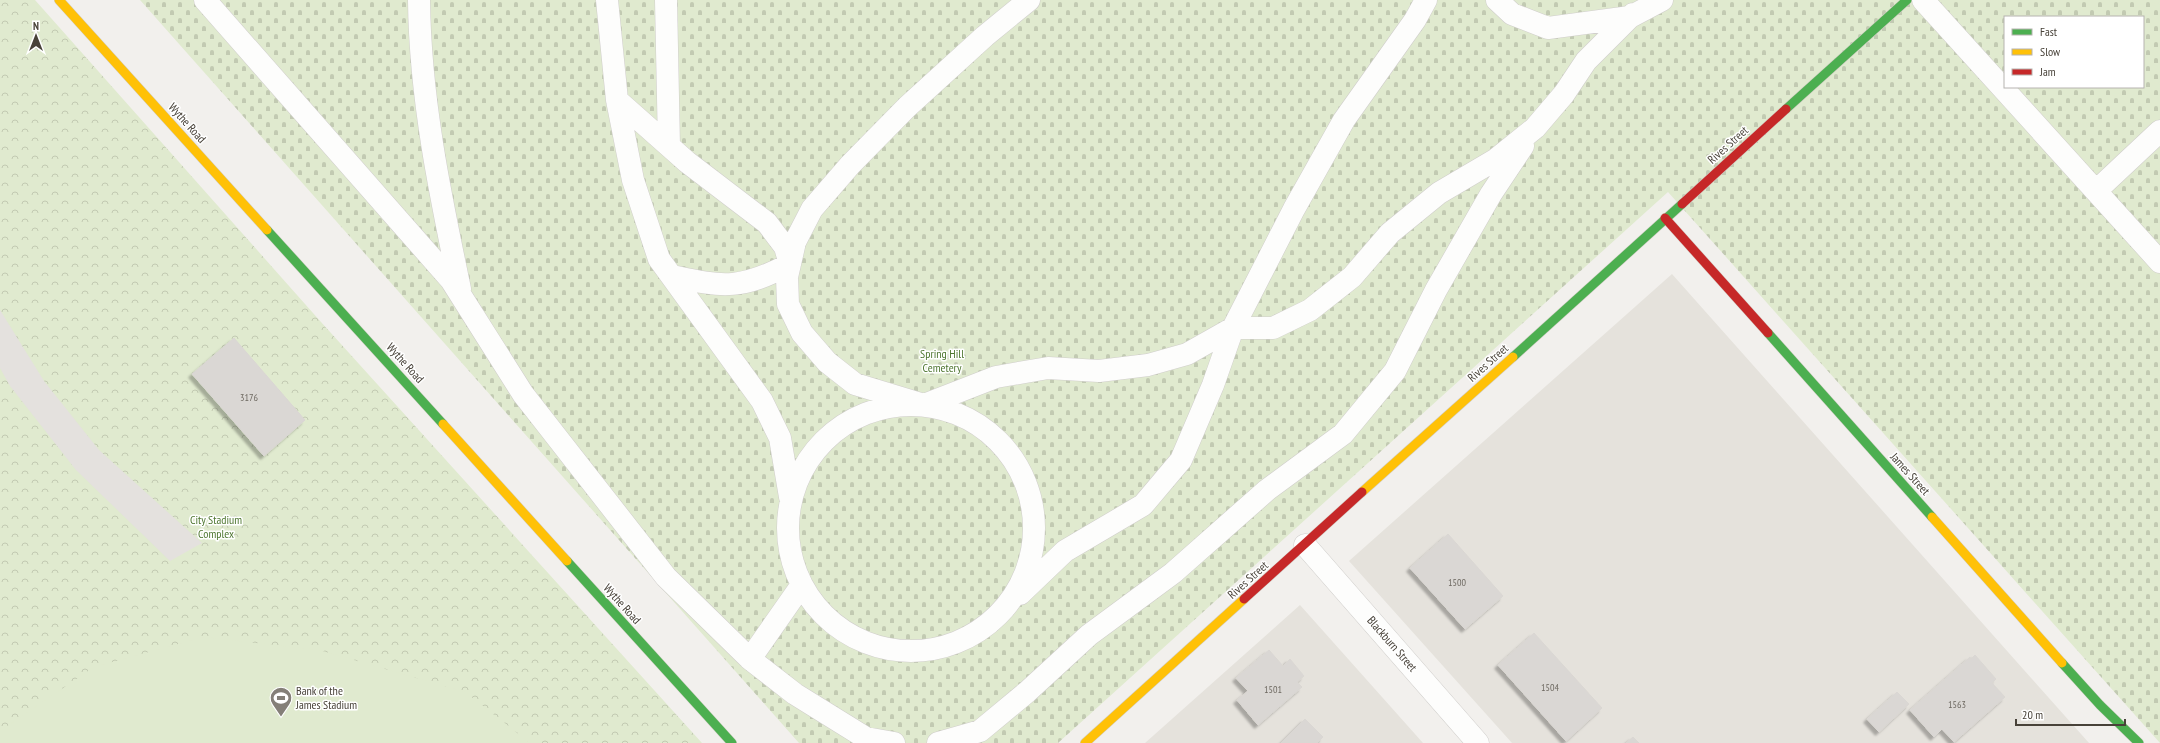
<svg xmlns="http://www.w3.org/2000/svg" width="2160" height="743" font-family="'PT Sans Narrow',sans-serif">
  <defs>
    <pattern id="forest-crowns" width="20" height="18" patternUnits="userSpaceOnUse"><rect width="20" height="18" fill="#e0eacf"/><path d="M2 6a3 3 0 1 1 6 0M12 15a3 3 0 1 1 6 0" fill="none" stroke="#c2cab2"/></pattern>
    <pattern id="cemetery-stones" width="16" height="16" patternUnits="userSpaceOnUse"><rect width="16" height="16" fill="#e0eacf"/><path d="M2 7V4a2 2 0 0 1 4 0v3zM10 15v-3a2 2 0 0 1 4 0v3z" fill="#c2cab2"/></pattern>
    <filter id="shadow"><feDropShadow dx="-3.5" dy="3.5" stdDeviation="1" flood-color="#0004"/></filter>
  </defs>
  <rect width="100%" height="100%" fill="#f2f0ed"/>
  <path fill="#e5e2dc" d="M1672,274L2089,743H1512L1349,561Z
    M1300,605L1423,743H1145Z"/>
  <path fill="url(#forest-crowns)" d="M0,0H35L321,322L702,743H0Z"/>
  <path fill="url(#cemetery-stones)" fill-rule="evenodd" d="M140,0H2160V743L1668,192L1058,743H799ZM2005,17H2143V87H2005Z"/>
  <path fill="#e0eacf" d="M204,637L319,650L465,692L530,743H0V731L94,667Z"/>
  <path fill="#e4e1de" d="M0,310L44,381L99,450L202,543L170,561L76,470L10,386L0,368Z"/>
  <path fill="#dad7d4" stroke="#dad7d3" filter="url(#shadow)" d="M234,338L305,420L264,456L192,374Z
    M1448,534L1503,596L1465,629L1410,568Z
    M1534,633L1602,708L1566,741L1498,665Z
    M1269,650L1283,666L1290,659L1304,676L1297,682L1302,687L1258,725L1237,700L1248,691L1236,678Z
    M1975,655L1996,679L1992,683L2005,697L1954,742L1942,729L1934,737L1910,710L1970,657L1971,659Z
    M1897,692L1909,704L1879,732L1867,719Z
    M1305,719L1323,737L1317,743H1281Z
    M1633,737L1639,743H1626Z"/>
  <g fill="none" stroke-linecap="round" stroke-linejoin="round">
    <g stroke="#d0cecb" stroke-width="23">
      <path id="lane" d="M205,0L451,280L523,394L666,577L750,659L795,694L866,738L894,743
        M419,0C420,98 440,194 460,289
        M607,0L617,100L633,180L659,259L762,401L780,438L790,497
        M666,0L669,146
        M1029,0L985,36L907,107L850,165L812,209L795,242L787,277L788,304L802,333L827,362L855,384L924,405L996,377L1048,368L1099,371L1148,365L1187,354L1233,328H1273L1310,310L1352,277L1390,233L1439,193L1495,160L1535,128L1564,94L1586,61L1630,17L1662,0
        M1497,0L1512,14L1548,28L1630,17L1633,14
        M1923,0L2160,262
        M617,100L687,162L767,223L785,247L790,264C742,289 725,288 672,276
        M2096,191L2160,131
        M788 528a123 123 0 1 1 246 0a123 123 0 1 1-246 0Z
        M1020,594L1065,551L1143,505L1181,460L1213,385L1233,328L1294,209L1344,120L1415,20L1426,0
        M750,659L801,586
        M938,743L980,731L1027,692L1089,635L1173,573L1267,490L1343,434L1395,371L1436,290L1491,194L1523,146"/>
    </g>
    <g stroke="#d0cecb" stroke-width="23">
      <path id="street" d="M1305,545L1478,743"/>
    </g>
    <g stroke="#d0ccc4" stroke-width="10">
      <path id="fast" d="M1786,109L1907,0
        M267,230L443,424
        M1768,333L1932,517
        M1513,357L1682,204
        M567,561L732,743
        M2062,663L2100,705L2139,743"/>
    </g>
    <g stroke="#d0ccc4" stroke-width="10">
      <path id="slow" d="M59,0L267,230
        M443,424L567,561
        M1362,492L1513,357
        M1932,517L2062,663
        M1085,743L1244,599"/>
    </g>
    <g stroke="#d0ccc4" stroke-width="10">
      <path id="jam" d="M1682,204L1786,109
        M1665,218L1768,333
        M1244,599L1362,492"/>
    </g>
    <use href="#lane" stroke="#fdfdfc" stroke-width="22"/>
    <use href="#street" stroke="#fdfdfc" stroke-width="22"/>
    <use href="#fast" stroke="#4caf50" stroke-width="9"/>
    <use href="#slow" stroke="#ffc107" stroke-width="9"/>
    <use href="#jam" stroke="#c62828" stroke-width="9"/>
  </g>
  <defs>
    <g id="stadium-pin" transform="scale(1.15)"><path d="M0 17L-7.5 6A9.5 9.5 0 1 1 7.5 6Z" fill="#847f78" stroke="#fff"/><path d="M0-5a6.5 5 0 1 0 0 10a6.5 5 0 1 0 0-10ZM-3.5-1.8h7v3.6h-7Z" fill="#fff"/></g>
  </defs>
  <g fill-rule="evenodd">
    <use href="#stadium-pin" x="281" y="698"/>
  </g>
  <g text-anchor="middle" stroke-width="3" stroke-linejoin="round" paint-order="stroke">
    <g font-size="10" fill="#6e6961">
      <text x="249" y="401">3176</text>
      <text x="1457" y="586">1500</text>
      <text x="1550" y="691">1504</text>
      <text x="1273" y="693">1501</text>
      <text x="1957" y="708">1563</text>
    </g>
    <g font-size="12" fill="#484239" stroke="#fff">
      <text transform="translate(187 123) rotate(48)" y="4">Wythe Road</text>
      <text transform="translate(1728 145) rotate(-42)" y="4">Rives Street</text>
      <text transform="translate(405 363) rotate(48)" y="4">Wythe Road</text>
      <text transform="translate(1488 363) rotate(-42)" y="4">Rives Street</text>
      <text transform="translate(1910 474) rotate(48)" y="4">James Street</text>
      <text transform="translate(1248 580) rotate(-42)" y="4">Rives Street</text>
      <text transform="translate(622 604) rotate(48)" y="4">Wythe Road</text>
      <text transform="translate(1392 644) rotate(49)" y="4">Blackburn Street</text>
    </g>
    <g font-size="12" fill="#4e7630" stroke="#fff">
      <text x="942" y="358">Spring Hill<tspan x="942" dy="14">Cemetery</tspan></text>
      <text x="216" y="524">City Stadium<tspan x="216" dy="14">Complex</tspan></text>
    </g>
    <g font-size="12" fill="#484239" stroke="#fff" text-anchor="start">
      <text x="296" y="695">Bank of the<tspan x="296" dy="14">James Stadium</tspan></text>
    </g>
  </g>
  <rect x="2004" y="16" width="140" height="72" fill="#ffffff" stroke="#b6b3b0"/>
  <rect x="2012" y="29" width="20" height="6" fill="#4caf50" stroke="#b6b3b0"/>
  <text x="2040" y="36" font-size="12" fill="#484239">Fast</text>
  <rect x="2012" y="49" width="20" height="6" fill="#ffc107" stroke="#b6b3b0"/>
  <text x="2040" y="56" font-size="12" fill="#484239">Slow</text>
  <rect x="2012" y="69" width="20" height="6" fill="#c62828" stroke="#b6b3b0"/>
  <text x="2040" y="76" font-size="12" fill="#484239">Jam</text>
  <g transform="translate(36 36)" stroke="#ffffff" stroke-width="3" paint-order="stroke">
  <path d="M0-3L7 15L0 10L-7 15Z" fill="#484239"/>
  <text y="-6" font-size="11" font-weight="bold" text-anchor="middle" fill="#484239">N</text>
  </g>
  <path d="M2016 719v6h109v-6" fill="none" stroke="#484239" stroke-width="2"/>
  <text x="2022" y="719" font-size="12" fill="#484239" stroke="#ffffff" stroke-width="3" paint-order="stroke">20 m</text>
</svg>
